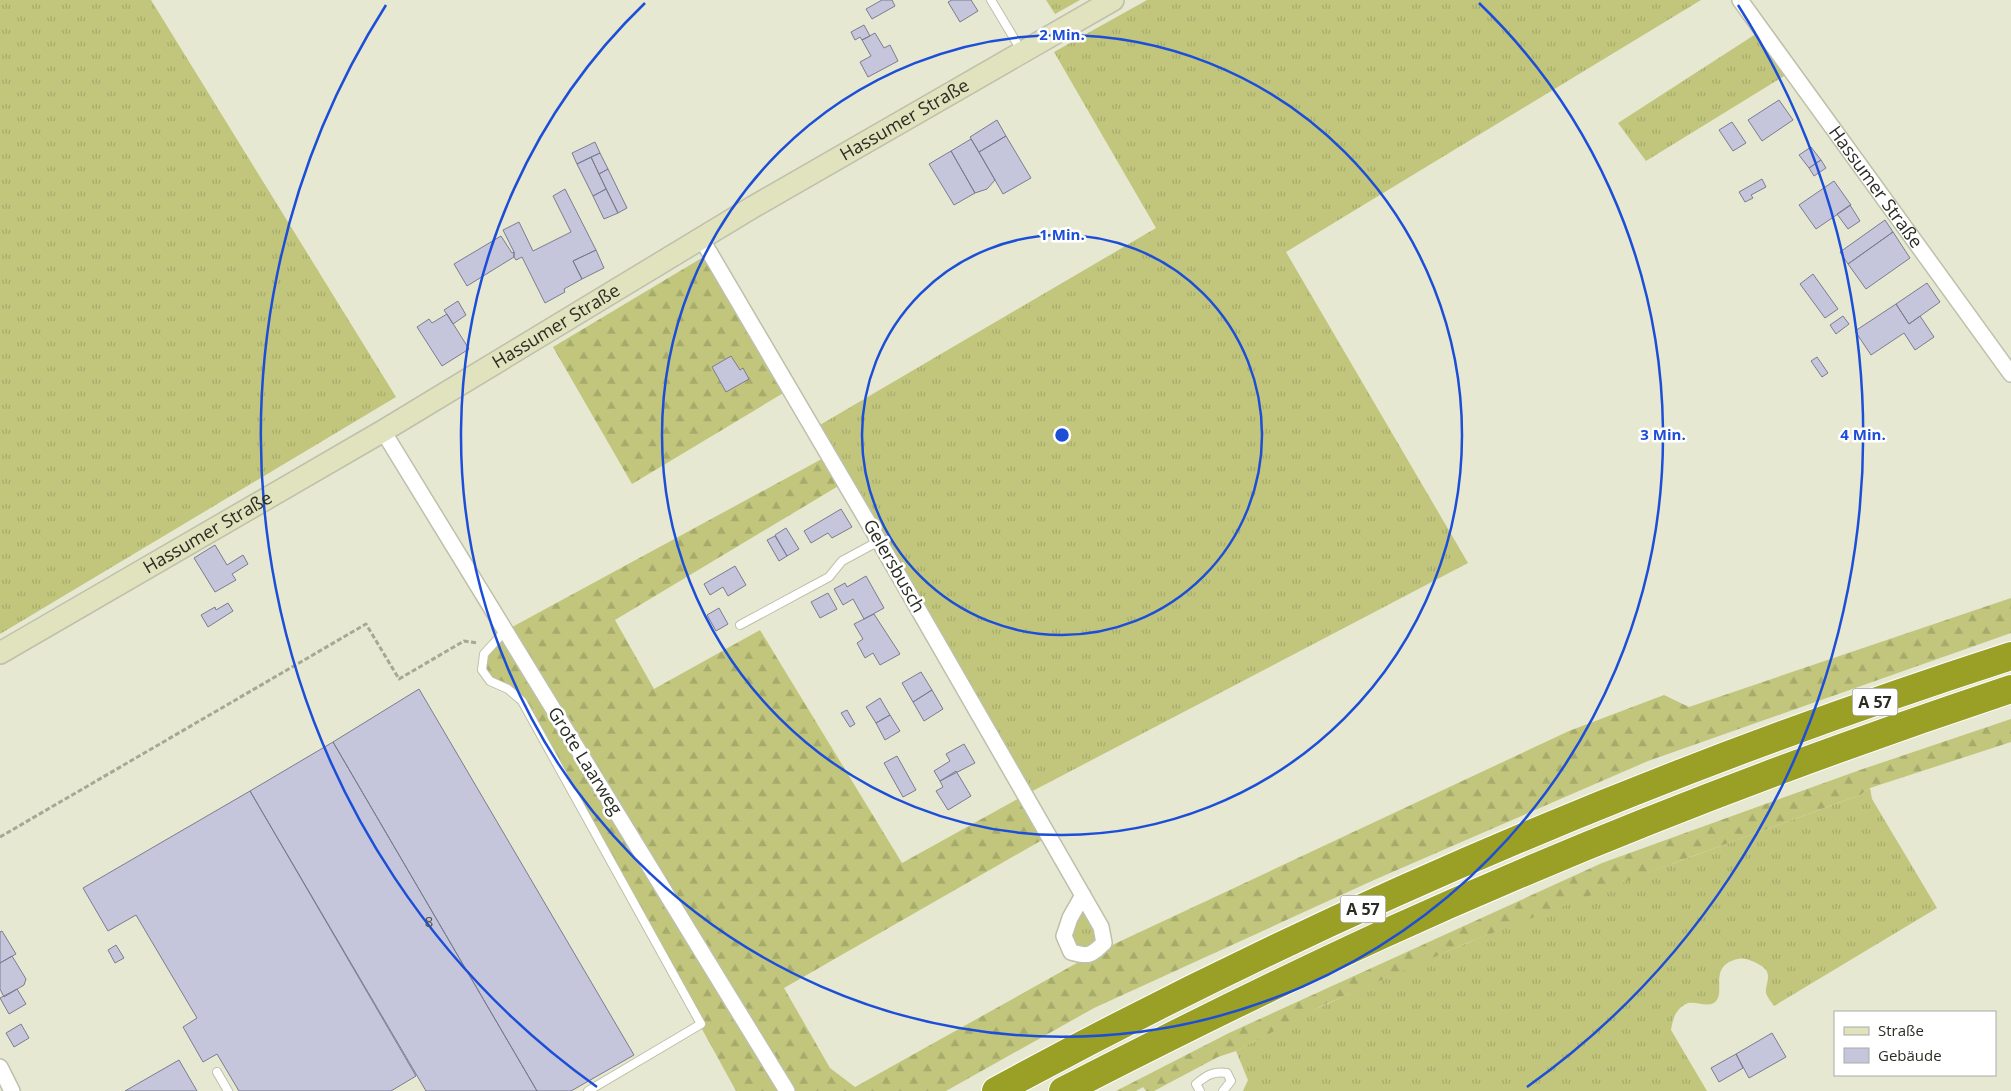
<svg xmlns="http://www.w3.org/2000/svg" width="2011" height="1091" font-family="'Open Sans',sans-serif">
  <defs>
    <pattern id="grass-tufts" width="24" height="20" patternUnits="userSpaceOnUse" patternTransform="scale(1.25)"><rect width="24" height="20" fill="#c1c67c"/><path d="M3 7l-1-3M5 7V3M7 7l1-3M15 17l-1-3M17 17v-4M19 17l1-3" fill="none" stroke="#a6aa6b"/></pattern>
    <pattern id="forest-firs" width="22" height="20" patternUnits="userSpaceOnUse" patternTransform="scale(1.25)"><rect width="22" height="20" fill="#c1c67c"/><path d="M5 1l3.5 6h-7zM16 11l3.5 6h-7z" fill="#a6aa6b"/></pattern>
  </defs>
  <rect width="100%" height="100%" fill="#e6e8d1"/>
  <path fill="url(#grass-tufts)" d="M0,0H151L396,397L0,634Z
    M1046,0H1080L1055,14Z
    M1147,0H1701L1286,252L1468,563L1025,795L813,429L1156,228L1054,52Z
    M1762,30L1792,71L1646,161L1618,123Z
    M1870,788L1872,799L1937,908L1774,1006C1772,1003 1767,997 1766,993C1765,985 1771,978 1766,970C1762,965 1755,962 1749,960C1744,958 1740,958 1734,960C1709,968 1726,993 1715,1002C1708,1008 1697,1001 1688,1003C1676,1008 1673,1018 1671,1030L1707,1091H1243L1248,1080L1236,1051C1266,1035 1296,1018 1327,1004C1500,924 1681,861 1860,795Z
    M1083,895L1104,943L1071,952L1070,918Z"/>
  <path fill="url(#forest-firs)" d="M710,253L790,389L632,484L553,347Z
    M829,455L845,482L615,620L654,689L760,630L902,863L1025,795L1049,836L784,988L830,1068L855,1087L1093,954L1569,731L1664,695L1689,707L2011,598V633L1648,761L1374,880L1094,1008L946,1091H736L522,701L490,681L482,670L484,654L505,631Z
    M2011,719V742L1870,788L1860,795L1685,859L1467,943L1326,1004L1236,1051L1218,1057L1154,1091H1146L1143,1087L1136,1091H1116L1229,1033L1602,863L1860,770Z"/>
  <path fill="#c5c6dc" stroke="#7b7c90" d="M882,0H892L895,6L872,19L866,9Z
    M952,0H971L978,11L960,22L948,2Z
    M864,25L870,36L862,40L860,37L855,40L851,32Z
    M875,33L884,48L890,45L898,61L868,77L860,62L871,56L862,40Z
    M1779,100L1793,120L1762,141L1748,120Z
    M997,120L1006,136L979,152L970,137Z
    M1732,122L1746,143L1733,151L1719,130Z
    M1006,136L1031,178L1003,194L979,152Z
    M971,139L995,180L987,189L975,193L951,151Z
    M595,142L600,153L577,164L572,153Z
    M1811,147L1821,160L1809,168L1799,155Z
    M951,151L975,193L954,205L929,164Z
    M600,153L608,169L599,174L591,157Z
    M591,157L606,189L593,196L577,164Z
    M1821,160L1826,168L1814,176L1809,168Z
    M608,169L627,208L618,213L599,174Z
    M1762,179L1766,187L1751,195L1753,198L1745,202L1739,192Z
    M1834,181L1851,205L1816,229L1799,205Z
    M565,189L596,250L573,261L582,279L564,289L565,292L545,303L522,257L516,260L514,257V252L503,230L519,222L533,251L571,232L553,196Z
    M606,189L618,213L604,219L593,196Z
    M1850,205L1860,221L1848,229L1837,214Z
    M1885,220L1893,232L1848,264L1840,252Z
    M1893,232L1910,258L1866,289L1848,264Z
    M501,236L512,253L514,252V257L467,286L454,264Z
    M596,250L604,268L582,279L573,261Z
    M1813,274L1838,309L1825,318L1800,284Z
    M1927,283L1940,302L1909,324L1896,304Z
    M458,301L466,315L453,324L444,310Z
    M1896,304L1909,324L1920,316L1934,337L1915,350L1904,333L1871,355L1855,331Z
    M447,314L469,349L442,366L417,327L429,319L432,323Z
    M1843,316L1849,324L1836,334L1830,325Z
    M731,356L740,370L743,368L749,379L726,392L712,367Z
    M1817,357L1828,373L1822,377L1811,361Z
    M841,509L852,527L832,538L828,533L811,543L804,531Z
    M786,528L799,549L787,556L775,535Z
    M775,536L787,556L779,561L767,540Z
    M215,545L227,565L243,555L248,564L232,574L236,580L215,592L194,558Z
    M735,566L746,585L728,596L723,587L710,595L704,584Z
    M866,576L884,608L864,619L853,599L843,605L834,589L845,583L847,587Z
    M828,593L837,609L820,618L811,602Z
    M228,603L233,611L208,627L201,615L215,607L216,610Z
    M719,608L728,624L716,631L707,615Z
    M874,614L900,654L880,665L873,653L865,658L857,643L863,639L854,624Z
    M921,672L932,690L913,702L902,683Z
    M419,689L634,1055L571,1091H537L333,742Z
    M932,690L943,709L924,721L913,702Z
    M880,698L890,715L876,723L866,707Z
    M847,710L855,724L850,727L841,713Z
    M890,715L900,731L885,740L876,723Z
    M333,742L537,1091H426L250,791Z
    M964,744L975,763L940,781L934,771L950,761L946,754Z
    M897,756L916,790L903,797L884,763Z
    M956,771L971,796L948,810L936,791L943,787L940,781Z
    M250,791L416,1076L391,1091H239L217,1054L203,1062L183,1027L197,1018L136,915L108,931L83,888Z
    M2,931L16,954L0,963V932Z
    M116,945L124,958L115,963L108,950Z
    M12,956L26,979L24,985L4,997L0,989V963Z
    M17,989L26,1004L9,1014L0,998Z
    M21,1024L29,1038L14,1047L6,1033Z
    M1772,1033L1786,1057L1749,1078L1736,1054Z
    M1736,1054L1743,1068L1719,1082L1711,1068Z
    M179,1060L197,1091H125Z"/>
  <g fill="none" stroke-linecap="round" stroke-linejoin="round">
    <g stroke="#bec0aa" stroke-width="10">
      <path id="lane" d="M991,0L1021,50
        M740,625L829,577L842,561L879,541
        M505,631L484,654L482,670L490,681L508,689L522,701L701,1024L588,1091
        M217,1072L228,1091
        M1200,1091L1196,1084C1207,1075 1213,1071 1227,1073L1231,1081L1223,1091"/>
    </g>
    <g stroke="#bec0aa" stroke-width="18">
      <g id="street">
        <path id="s1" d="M1740,0L2011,374"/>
        <path d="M701,238L879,541L1101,927L1104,943C1090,956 1089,957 1071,952L1064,936L1070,918L1083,895"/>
        <path d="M383,431L787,1091"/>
        <path d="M0,1067L12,1091"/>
      </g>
    </g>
    <g stroke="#bec0aa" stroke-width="24">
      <g id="secondary">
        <path id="s2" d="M0,653L383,431L753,207L1113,0"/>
      </g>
    </g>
    <g stroke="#fff" stroke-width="30">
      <path id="highway" d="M996,1091C1319,915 1661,769 2011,656
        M1063,1091C1168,1037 1273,985 1379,936C1585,842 1797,760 2011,689"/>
    </g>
    <path stroke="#a6a795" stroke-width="3" stroke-dasharray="5 2.5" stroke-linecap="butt" d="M0,837L366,624L399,679L464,641L478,643"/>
    <use href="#lane" stroke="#fff" stroke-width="8"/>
    <use href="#street" stroke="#fff" stroke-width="15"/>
    <use href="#secondary" stroke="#e1e2be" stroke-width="21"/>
    <use href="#highway" stroke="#9a9f26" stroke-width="28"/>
  </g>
  <g fill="none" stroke="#1d4ed8" stroke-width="2.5">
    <circle cx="1062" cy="435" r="200"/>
    <circle cx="1062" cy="435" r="400"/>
    <path d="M1479 3A601 601 0 1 1 645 3"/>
    <path d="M597 1087A801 801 0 0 1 386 5M1738 5A801 801 0 0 1 1527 1087"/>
  </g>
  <g text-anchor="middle" stroke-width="5" stroke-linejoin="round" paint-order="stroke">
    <g font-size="15" fill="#525251">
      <text x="429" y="927">8</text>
    </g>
    <g fill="#fff" stroke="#6b6b65" stroke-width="1">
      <rect x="1852.5" y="688.5" width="45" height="27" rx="4"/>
      <rect x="1340.5" y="895.5" width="45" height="27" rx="4"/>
    </g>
    <g font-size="16" font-weight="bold" fill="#2b2c23">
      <text x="1875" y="708">A 57</text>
      <text x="1363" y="915">A 57</text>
    </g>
    <g font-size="18" fill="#2b2c23" stroke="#fff">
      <text dy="6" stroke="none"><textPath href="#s2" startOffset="1050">Hassumer Straße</textPath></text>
      <text dy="6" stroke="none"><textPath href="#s1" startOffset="231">Hassumer Straße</textPath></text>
      <text dy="6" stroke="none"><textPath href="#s2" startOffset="645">Hassumer Straße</textPath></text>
      <text dy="6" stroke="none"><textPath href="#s2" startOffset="240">Hassumer Straße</textPath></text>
      <text transform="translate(894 566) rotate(60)" y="6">Gelersbusch</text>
      <text transform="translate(585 761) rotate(58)" y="6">Grote Laarweg</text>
    </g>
  </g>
  <circle cx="1062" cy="435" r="8" fill="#1d4ed8" stroke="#fff" stroke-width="2.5"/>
  <g font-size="15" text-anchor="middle" font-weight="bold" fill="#1d4ed8" stroke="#fff" stroke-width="5" stroke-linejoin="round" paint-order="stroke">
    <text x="1062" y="40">2 Min.</text>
    <text x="1062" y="240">1 Min.</text>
    <text x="1663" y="440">3 Min.</text>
    <text x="1863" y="440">4 Min.</text>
  </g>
  <rect x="1834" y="1011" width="162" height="65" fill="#ffffff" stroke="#aaaba7"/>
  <rect x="1844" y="1027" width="25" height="8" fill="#e1e2be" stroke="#aaaba7"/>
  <text x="1878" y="1036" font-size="15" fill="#2b2c23">Straße</text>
  <rect x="1844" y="1048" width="25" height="15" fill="#c5c6dc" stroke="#aaaba7"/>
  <text x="1878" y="1061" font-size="15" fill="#2b2c23">Gebäude</text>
</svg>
